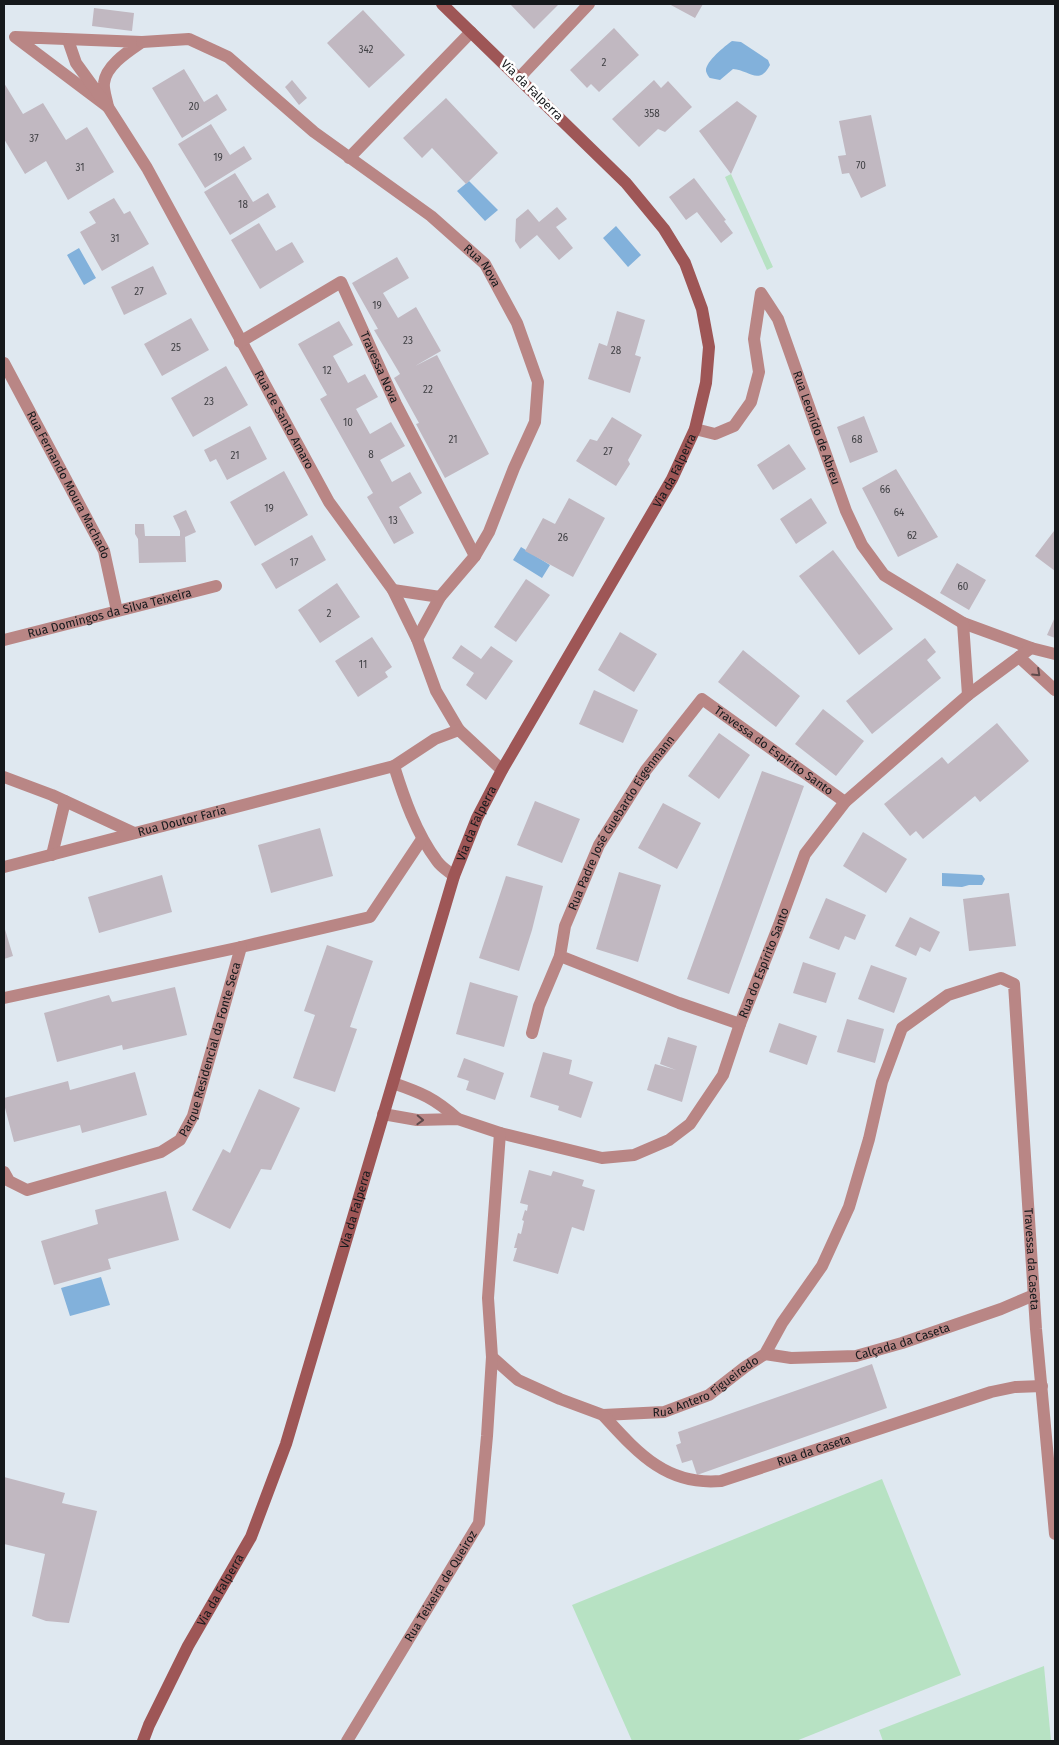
<svg xmlns="http://www.w3.org/2000/svg" width="1059" height="1745" font-family="'Fira Sans',sans-serif">
  <rect width="100%" height="100%" fill="#dfe8f0"/>
  <path fill="#b7e2c3" d="M731,174L773,267L767,270L725,177Z
    M882,1479L961,1675L796,1741H632L572,1605Z
    M1044,1666L1051,1741H883L879,1730Z"/>
  <path fill="#82b1db" d="M732,41L741,42L768,60L770,65C759,86 749,70 733,69L720,80L710,78C709,78 706,72 706,71C705,62 725,46 732,41Z
    M469,181L498,210L485,221L457,191Z
    M616,226L641,255L628,267L603,238Z
    M79,248L96,278L84,285L67,255Z
    M521,547L550,565L542,578L513,560Z
    M942,873L982,875L985,879L982,885H969L962,887L942,886Z
    M101,1277L110,1305L70,1316L61,1288Z"/>
  <path fill="#c1b8c1" d="M510,4H559L534,29Z
    M669,4H703L695,18Z
    M94,8L134,13L132,31L92,26Z
    M363,10L405,55L369,88L327,43Z
    M614,28L639,55L599,92L591,84L587,88L570,70Z
    M184,69L204,102L217,94L227,110L182,138L152,88Z
    M292,80L307,98L299,105L285,87Z
    M654,80L661,88L668,81L692,107L665,132L658,129L639,147L612,119Z
    M4,83L23,114L43,103L66,140L87,127L114,172L68,200L46,161L25,174L4,139Z
    M446,98L498,153L466,184L432,148L422,158L403,138Z
    M737,101L757,116L731,174L699,131Z
    M871,115L886,186L861,198L849,173L842,174L838,156L846,155L839,121Z
    M211,124L230,155L244,146L252,159L205,188L178,144Z
    M235,173L253,202L268,193L276,207L230,235L204,192Z
    M694,178L726,220L724,221L733,233L721,243L697,212L686,220L669,197Z
    M114,198L124,214L130,211L149,244L102,271L80,232L96,223L89,212Z
    M557,207L567,219L556,227L573,248L559,260L537,235L520,249L515,241L516,219L528,209L539,222Z
    M259,223L276,251L292,242L304,262L260,289L231,240Z
    M397,257L409,278L383,293L398,318L416,307L441,351L415,366L437,355L489,454L445,478L416,424L419,423L394,378L400,374L374,330L378,329L352,283Z
    M153,266L167,294L124,315L111,287Z
    M617,311L645,320L635,355L641,357L630,393L588,379L599,343L607,346Z
    M191,318L209,350L162,376L144,344Z
    M339,321L353,345L333,356L348,383L365,374L378,397L356,409L370,434L391,422L405,446L380,460L392,482L410,472L422,493L399,507L414,533L394,544L367,497L373,493L320,399L327,395L298,344Z
    M226,366L248,405L193,437L171,398Z
    M864,416L878,452L850,463L837,427Z
    M612,417L642,435L628,460L630,464L616,486L576,461L590,439L597,441Z
    M250,426L267,459L227,480L216,459L210,462L204,450Z
    M789,444L806,469L773,490L757,465Z
    M896,469L938,537L898,557L862,488Z
    M284,471L308,515L255,546L230,502Z
    M569,498L605,518L573,577L525,551L543,518L555,524Z
    M811,498L827,523L796,544L780,519Z
    M186,510L196,532L185,537L186,562L139,563L138,539L135,534V524H144L145,536H180V531L173,516Z
    M1054,531L1055,532V571L1035,556Z
    M312,535L326,560L276,589L261,564Z
    M833,550L893,629L859,655L799,576Z
    M957,563L986,580L969,610L940,593Z
    M526,579L550,595L516,642L494,627Z
    M337,583L360,617L320,643L298,610Z
    M1055,617V638L1047,635Z
    M620,632L657,654L634,692L598,670Z
    M372,637L392,667L385,672L388,677L358,697L335,661Z
    M925,638L936,652L927,660L941,678L872,734L846,701Z
    M461,645L481,659L491,646L513,661L486,700L466,685L474,673L452,658Z
    M743,650L800,696L776,727L718,682Z
    M594,690L638,710L623,743L579,724Z
    M823,709L864,741L836,776L795,744Z
    M997,723L1029,761L980,802L975,796L923,839L916,831L910,836L884,804L942,757L948,764Z
    M719,733L750,755L719,799L688,776Z
    M762,771L804,786L729,994L687,979Z
    M535,801L580,819L562,863L517,845Z
    M663,803L701,823L677,869L638,848Z
    M320,828L333,876L271,893L258,845Z
    M863,832L907,859L886,893L843,866Z
    M619,872L661,885L638,962L596,949Z
    M162,875L172,912L99,933L88,897Z
    M506,876L543,886L532,930L519,971L479,958Z
    M1009,893L1016,946L969,951L963,899Z
    M826,898L866,915L855,940L845,936L839,950L809,938Z
    M910,917L940,932L930,952L920,947L916,956L895,946Z
    M4,926L13,956L4,959Z
    M327,945L373,961L350,1027L357,1029L335,1092L293,1078L315,1015L304,1011Z
    M803,962L836,973L826,1003L793,993Z
    M871,965L907,978L894,1013L858,999Z
    M470,982L518,996L504,1047L456,1034Z
    M175,987L187,1035L123,1050L122,1045L57,1062L44,1013L109,995L112,1002Z
    M847,1019L884,1029L875,1063L837,1052Z
    M779,1023L817,1036L807,1065L769,1052Z
    M668,1037L697,1046L682,1102L647,1090L655,1064L676,1070L660,1064Z
    M543,1052L572,1060L569,1074L593,1082L581,1118L558,1110L559,1106L530,1097Z
    M464,1058L504,1073L495,1100L466,1090L469,1081L457,1077Z
    M135,1072L147,1115L82,1133L80,1125L14,1142L4,1104V1098L68,1081L70,1090Z
    M259,1089L300,1108L271,1170L261,1169L230,1229L192,1210L223,1149L230,1153Z
    M529,1170L551,1176L553,1171L584,1180L582,1186L595,1190L584,1231L572,1227L558,1274L513,1261L517,1248H514L518,1233L521,1234L524,1221L522,1220L525,1210L527,1211L528,1205L520,1203Z
    M166,1191L179,1240L108,1259L111,1269L54,1285L41,1241L98,1224L95,1210Z
    M872,1364L887,1408L697,1475L692,1460L682,1463L676,1445L681,1443L678,1432Z
    M4,1477L65,1493L62,1503L97,1511L69,1623L46,1621L32,1616L45,1554L4,1544Z"/>
  <g fill="none" stroke-linecap="round" stroke-linejoin="round">
    <g stroke="#b98685" stroke-width="12">
      <path d="M15,37L142,42C129,51 106,65 104,83C103,90 107,100 108,107Z"/>
      <path id="s1" d="M68,40L76,63L108,107L147,168L329,502L393,590L417,639L436,691L459,730"/>
      <path id="s2" d="M142,42L189,39L228,57L314,132L431,216L485,264L517,323L538,382L535,422L514,468L489,532L475,556L440,597L393,590"/>
      <path d="M519,78L589,4"/>
      <path d="M349,158L471,32"/>
      <path id="s3" d="M240,342L341,282L396,404L475,556"/>
      <path id="s4" d="M4,363L104,551L117,611"/>
      <path id="s5" d="M695,429L715,434L734,426L751,402L759,372L754,339L761,293L778,319L846,511L862,545L884,575L963,623L1031,648L1055,654"/>
      <path d="M963,623L968,695"/>
      <path d="M417,639L440,597"/>
      <path id="s6" d="M4,640L216,586"/>
      <path d="M1019,657L1055,690"/>
      <path d="M394,766L435,739L459,730L502,770"/>
      <path d="M4,777L52,795L134,833"/>
      <path d="M52,855L65,801"/>
      <path id="s7" d="M4,867L394,766C404,798 416,833 437,861C441,867 448,871 454,876"/>
      <path d="M4,998L241,947L370,917L422,839"/>
      <path id="s8" d="M740,1024L679,1003L560,956L565,926L599,845L646,770L702,699L845,802"/>
      <path d="M532,1033L539,1006L560,956"/>
      <path d="M393,1083C422,1093 434,1098 458,1119"/>
      <path id="s9" d="M383,1114L417,1120L458,1119L500,1133L602,1158L634,1155L669,1140L690,1124L723,1075L740,1024L779,925L805,854L845,802L968,695L1031,648"/>
      <path id="s10" d="M500,1133L488,1298L492,1357L518,1380L560,1399L603,1415L664,1412L709,1395L745,1367L765,1354L782,1323L822,1266L849,1207L869,1139L882,1082L902,1028L948,995L1001,978L1014,984L1036,1329L1055,1534"/>
      <path id="s11" d="M4,1172L9,1181L27,1190L161,1152L180,1140L193,1116L241,947"/>
      <path id="s12" d="M765,1354L791,1358L856,1356L902,1343L1001,1309L1034,1295"/>
      <path id="s13" d="M603,1415C637,1452 666,1486 721,1481L991,1392L1015,1387L1042,1386"/>
      <path id="s14" d="M347,1741L479,1523L487,1436L492,1357"/>
    </g>
    <path stroke="#9e5656" stroke-width="12" id="s15" d="M143,1741L149,1725L188,1646L251,1537L286,1444L454,876L477,818L502,770L672,479L695,429L706,383L709,347L702,309L685,263L664,229L626,183L442,4"/>
  </g>
  <defs><path id="oneway-chevron" d="M-2-3.5L2.5 0L-2 3.5" fill="none" stroke-width="1.6" stroke-linecap="round" stroke-linejoin="round" transform="scale(1.25)"/></defs>
  <g stroke="#5f4a4b">
    <use href="#oneway-chevron" transform="translate(1037 673) rotate(43)"/>
    <use href="#oneway-chevron" transform="translate(420 1120) rotate(2)"/>
  </g>
  <g text-anchor="middle" stroke-width="5" stroke-linejoin="round" paint-order="stroke">
    <g font-size="10" fill="#414145">
      <text x="366" y="53">342</text>
      <text x="604" y="66">2</text>
      <text x="194" y="110">20</text>
      <text x="652" y="117">358</text>
      <text x="34" y="142">37</text>
      <text x="218" y="161">19</text>
      <text x="861" y="169">70</text>
      <text x="80" y="171">31</text>
      <text x="243" y="208">18</text>
      <text x="115" y="242">31</text>
      <text x="139" y="295">27</text>
      <text x="377" y="309">19</text>
      <text x="408" y="344">23</text>
      <text x="176" y="351">25</text>
      <text x="616" y="354">28</text>
      <text x="327" y="374">12</text>
      <text x="428" y="393">22</text>
      <text x="209" y="405">23</text>
      <text x="348" y="426">10</text>
      <text x="453" y="443">21</text>
      <text x="857" y="443">68</text>
      <text x="608" y="455">27</text>
      <text x="371" y="458">8</text>
      <text x="235" y="459">21</text>
      <text x="885" y="493">66</text>
      <text x="269" y="512">19</text>
      <text x="899" y="516">64</text>
      <text x="393" y="524">13</text>
      <text x="912" y="539">62</text>
      <text x="563" y="541">26</text>
      <text x="294" y="566">17</text>
      <text x="963" y="590">60</text>
      <text x="329" y="617">2</text>
      <text x="363" y="668">11</text>
    </g>
    <g font-size="12" fill="#16191c" stroke="#fff">
      <text transform="translate(532 90) rotate(44)" y="4">Via da Falperra</text>
      <text dy="4" stroke="none"><textPath href="#s2" startOffset="420">Rua Nova</textPath></text>
      <text dy="4" stroke="none"><textPath href="#s3" startOffset="211">Travessa Nova</textPath></text>
      <text dy="4" stroke="none"><textPath href="#s1" startOffset="438">Rua de Santo Amaro</textPath></text>
      <text dy="4" stroke="none"><textPath href="#s5" startOffset="328">Rua Leonído de Abreu</textPath></text>
      <text dy="4" stroke="none"><textPath href="#s15" startOffset="1385">Via da Falperra</textPath></text>
      <text dy="4" stroke="none"><textPath href="#s4" startOffset="138">Rua Fernando Moura Machado</textPath></text>
      <text dy="4" stroke="none"><textPath href="#s6" startOffset="109">Rua Domingos da Silva Teixeira</textPath></text>
      <text dy="4" stroke="none"><textPath href="#s8" startOffset="578">Travessa do Espírito Santo</textPath></text>
      <text dy="4" stroke="none"><textPath href="#s7" startOffset="184">Rua Doutor Faria</textPath></text>
      <text dy="4" stroke="none"><textPath href="#s15" startOffset="980">Via da Falperra</textPath></text>
      <text dy="4" stroke="none"><textPath href="#s8" startOffset="341">Rua Padre José Guebardo Eigenmann</textPath></text>
      <text dy="4" stroke="none"><textPath href="#s9" startOffset="500">Rua do Espírito Santo</textPath></text>
      <text dy="4" stroke="none"><textPath href="#s11" startOffset="288">Parque Residencial da Fonte Seca</textPath></text>
      <text dy="4" stroke="none"><textPath href="#s15" startOffset="575">Via da Falperra</textPath></text>
      <text dy="4" stroke="none"><textPath href="#s10" startOffset="1289">Travessa da Caseta</textPath></text>
      <text dy="4" stroke="none"><textPath href="#s12" startOffset="140">Calçada da Caseta</textPath></text>
      <text dy="4" stroke="none"><textPath href="#s10" startOffset="461">Rua Antero Figueiredo</textPath></text>
      <text dy="4" stroke="none"><textPath href="#s13" startOffset="239">Rua da Caseta</textPath></text>
      <text dy="4" stroke="none"><textPath href="#s14" startOffset="181">Rua Teixeira de Queiroz</textPath></text>
      <text dy="4" stroke="none"><textPath href="#s15" startOffset="170">Via da Falperra</textPath></text>
    </g>
  </g>
  <rect width="1059" height="1745" fill="none" stroke="#16191c" stroke-width="10"/>
</svg>
